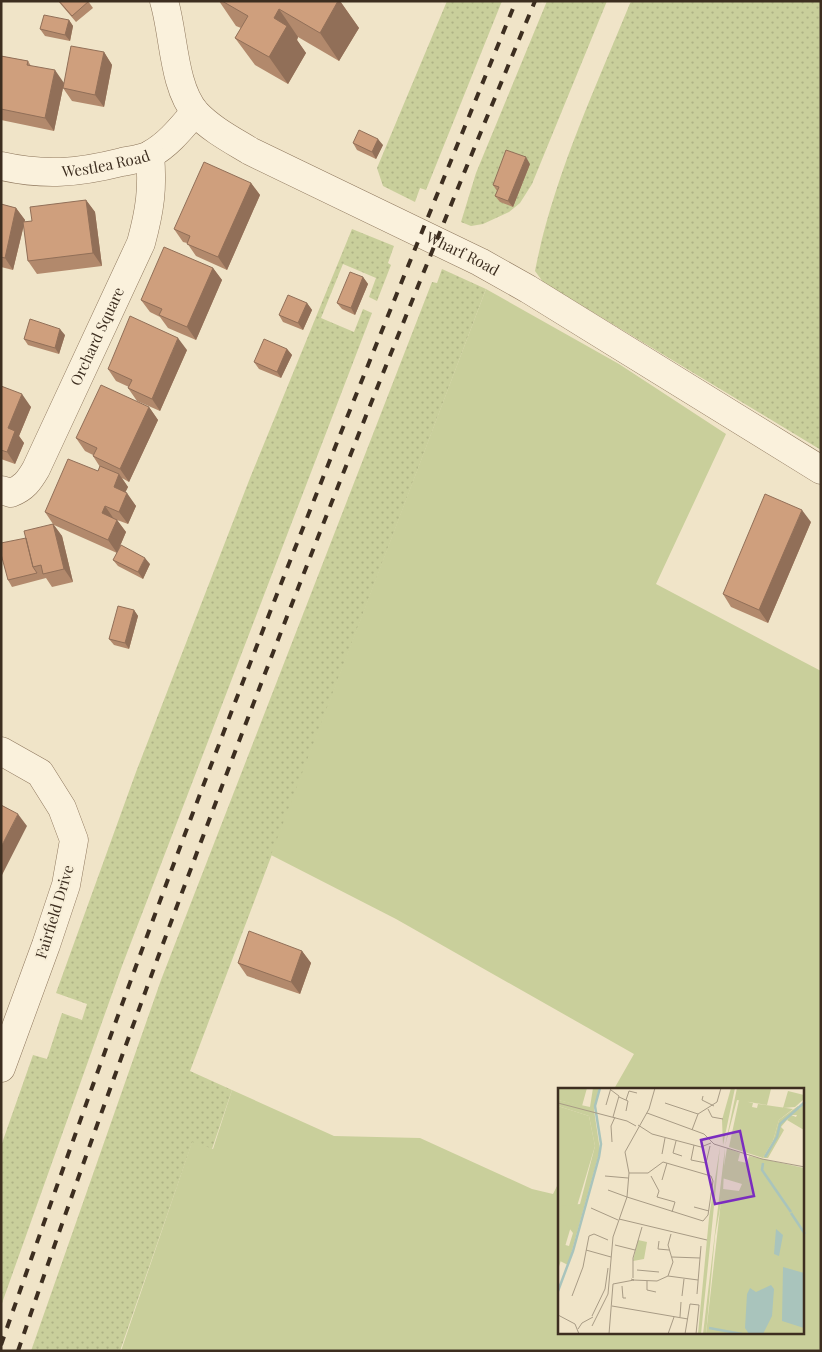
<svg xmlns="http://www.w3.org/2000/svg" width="822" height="1352" font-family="'Playfair Display',serif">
  <defs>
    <pattern id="grass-dots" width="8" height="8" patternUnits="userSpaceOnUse" patternTransform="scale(1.25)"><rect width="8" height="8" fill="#c9cf9b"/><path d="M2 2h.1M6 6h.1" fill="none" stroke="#aeb285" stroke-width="1.8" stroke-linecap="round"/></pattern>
  </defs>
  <rect width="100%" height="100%" fill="#f0e4c8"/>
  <path fill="url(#grass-dots)" d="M447,1H502L426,190L420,188L415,202L383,186L377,168Z
    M547,1H607L532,184L520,203L509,212L483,224L471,226L461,222L476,173Z
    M631,1H821V450L543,282L535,271C553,178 595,89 631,1Z
    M352,229L394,246L388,263L391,265L377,301L369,297L376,278L343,264L321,318L354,332L363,309L372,313L122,966L1,1306V1146L33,1055L47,1059L62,1013L82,1020L87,1004L56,993L136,772L250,478Z
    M442,269L486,289L190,1071L232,1090L212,1149L192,1143L120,1351H31L161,980L432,282L437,283Z"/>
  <path fill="#c9cf9b" d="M486,289L619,364L726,434L656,584L821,671V1351H121L192,1142L213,1149L232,1090L334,1136L420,1138L532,1189L553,1194L559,1182L560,1333H803V1090L614,1089L634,1054L396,919L271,855Z"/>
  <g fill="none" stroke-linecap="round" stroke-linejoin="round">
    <g stroke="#8d765c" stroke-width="29">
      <g id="street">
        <path id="s1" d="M164,1C174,34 173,87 196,113C211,129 232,140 250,151L480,262L528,289L821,470"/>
        <path id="s2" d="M1,166C45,176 78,173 122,162C131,160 143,159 151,154C169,144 182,127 195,112"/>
        <path id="s3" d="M1,490L11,493C24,488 29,481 36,469L141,243C150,210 153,188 150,155"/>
        <path d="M1,751L40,773L62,808L74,840L66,885L46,945L1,1068"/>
      </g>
    </g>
    <use href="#street" stroke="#faf1dc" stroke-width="28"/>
    <path stroke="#3d2e20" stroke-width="4" stroke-dasharray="9 9" stroke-linecap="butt" d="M1,1345C71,1145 142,945 218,747C313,497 415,249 516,1
      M18,1351C174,895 350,446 535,1"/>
  </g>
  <path fill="#b2896c" d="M58,1H88L93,8L76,22Z
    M219,1H340L359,28L339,61L298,37L297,40L306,53L288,84L255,65L235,38L241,28L236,26Z
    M69,20L73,26L70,41L45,36L40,29Z
    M104,52L112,65L104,107L72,101L63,88L54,131L1,120V56L28,61L31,66L64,83Z
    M353,143L383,145L376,159L357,150Z
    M530,164L513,207L500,202L495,196L497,191L493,185Z
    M251,183L260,195L227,270L196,256L187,243L183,242L174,229Z
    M86,200L95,212L102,266L37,274L28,261L24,225L13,270L1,267V204L16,208L25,220L24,222L32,221Z
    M213,268L222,280L196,340L168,328L160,317L150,312L141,300Z
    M363,277L368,284L355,315L342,309L337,303Z
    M307,303L312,310L303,330L283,322L279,315Z
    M65,335L59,354L28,345L24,339Z
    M287,349L292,355L281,378L259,369L254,362Z
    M187,350L160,411L137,401L128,388L129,387L116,381L108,369Z
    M1,386L31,407L19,436L24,443L15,464L1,459Z
    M149,407L158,420L129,482L122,478L128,487L125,492L136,506L128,524L117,520L126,532L117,553L54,525L62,536L73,582L52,587L46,578L12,587L8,580L26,538L53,524L45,512L98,471L100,467L93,456V455L85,451L76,438Z
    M811,522L768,623L731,607L723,594Z
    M113,560L150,564L143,579L118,566Z
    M134,610L138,616L129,649L114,645L109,639Z
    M302,951L311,963L300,994L247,976L238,963Z"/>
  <path fill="#916f58" d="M338,1H340L359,28L339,61L320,33Z
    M279,9L298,37L297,40L306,53L288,84L269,57L274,18Z
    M69,20L73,26L70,41L65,35Z
    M104,52L112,65L104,107L95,95Z
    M55,70L64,83L54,131L45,118Z
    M378,139L383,145L376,159L372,152Z
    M526,157L530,164L513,207L508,201Z
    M251,183L260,195L227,270L218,257Z
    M86,200L95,212L102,266L93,253Z
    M16,208L25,220L13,270L5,258Z
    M213,268L222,280L196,340L187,327Z
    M363,277L368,284L355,315L351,308Z
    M307,303L312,310L303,330L298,323Z
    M60,329L65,335L59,354L55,348Z
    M178,338L187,350L160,411L152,399Z
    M287,349L292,355L281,378L277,372Z
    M22,394L31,407L19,436L24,443L15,464L7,452L8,428Z
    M149,407L158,420L129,482L120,469Z
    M119,474L128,487L122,499L114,487Z
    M127,493L136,506L128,524L119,512Z
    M105,506L114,519L102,513Z
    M802,510L811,522L768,623L759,610Z
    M117,520L126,532L117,553L108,540Z
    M53,524L62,536L73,582L64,569Z
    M145,558L150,564L143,579L138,572Z
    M134,610L138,616L129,649L125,643Z
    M18,814L27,826L1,877V847Z
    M302,951L311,963L300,994L291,982Z"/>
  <path fill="#cf9f7d" stroke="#916f58" d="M59,1H89L72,16Z
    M222,1H338L320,33L279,9L274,18L287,26L269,57L235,38L248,16Z
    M44,15L69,20L65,35L40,29Z
    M71,46L104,52L95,95L63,88Z
    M1,56L28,61L27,65L55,70L45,118L1,109Z
    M359,130L378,139L372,152L353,143Z
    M506,150L526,157L508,201L495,196L499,187L493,185Z
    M204,162L251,183L218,257L187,244L190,236L174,229Z
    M86,200L93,253L28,261L23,222L32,221L30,207Z
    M1,204L16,208L5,258L1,257Z
    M164,247L213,268L187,327L159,315L162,309L141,300Z
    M350,272L363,277L351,308L337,303Z
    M288,295L307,303L298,323L279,315Z
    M130,316L178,338L152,399L128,388L132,380L108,369Z
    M30,319L60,329L55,348L24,339Z
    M264,339L287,349L277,372L254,362Z
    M101,385L149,407L120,469L93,456L97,448L76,438Z
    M1,386L22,394L8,428L15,431L7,452L1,450Z
    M68,459L98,471L100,466L119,474L114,487L127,493L119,512L105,506L102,513L117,520L108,540L45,512Z
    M765,494L802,510L759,610L723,594Z
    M53,524L64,569L43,574L41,565L33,567L24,531Z
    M26,538L33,567L37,573L8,580L1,554V543Z
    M121,545L145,558L138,572L113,560Z
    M118,606L134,610L125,643L109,639Z
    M1,805L18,814L1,847Z
    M249,931L302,951L291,982L238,963Z"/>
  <g text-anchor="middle" stroke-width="4" stroke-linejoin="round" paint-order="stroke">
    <g font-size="15" fill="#3d2e20" stroke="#f7eed8">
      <text dy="5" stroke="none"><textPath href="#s2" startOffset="106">Westlea Road</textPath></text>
      <text dy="5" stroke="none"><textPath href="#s1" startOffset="420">Wharf Road</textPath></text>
      <text dy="5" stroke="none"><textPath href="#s3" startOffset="192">Orchard Square</textPath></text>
      <text transform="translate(55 912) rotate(-73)" y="5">Fairfield Drive</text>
    </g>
  </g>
  <g transform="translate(558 1088)">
    <rect width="246" height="246" fill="#f0e4c8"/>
    <path d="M173,0H177L165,57L164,32ZM179,0H224L213,1L209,17L179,12L167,58ZM230,3L246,7V11L237,19L225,20ZM181,12L195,15L194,19L199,20L200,16L235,21L221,32L215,53L205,70L171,59ZM246,12V42L229,32L233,27L238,29ZM0,18L31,28L37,58L0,182ZM162,59L143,246H140L151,130ZM167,60L165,104L157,148L148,246H145Z" fill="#c9cf9b"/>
    <path d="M35,0H41L36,22L42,62L10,177L0,172V155L11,158L15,145L8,136H2L3,118L22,116L37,58L31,28L0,18V12L32,19ZM240,18L243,23L240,27H233L223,39L226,42L210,70H205L215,53L221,32Z" fill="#c9cf9b"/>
    <path d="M0,0H29L24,18L0,12ZM169,60L182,65L180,73L189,75L191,68L246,80V246H148L164,104L165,101L181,103L184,96L164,90ZM80,152L89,154L86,171L75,173Z" fill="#c9cf9b"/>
    <path d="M218,141L225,147L221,168L216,166ZM225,179L246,185V240L224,233ZM213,197L216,201L214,228L205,246H191L187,240L189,206L192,200L198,204Z" fill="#a9c4bc"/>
    <path fill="none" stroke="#a9c4bc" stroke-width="2.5" d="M207,69L219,49L222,36L247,14M205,75L204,82L233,124M233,125L247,146M0,203L15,163L41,69L43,56L37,18L42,0M151,240L184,246"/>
    <path fill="none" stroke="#a89b85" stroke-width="1" d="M53,2L61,8L55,29M145,8L144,12L156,18M61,9L70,13L68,23M68,12L71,3L79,5M0,15L69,33L78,38M107,15L140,26M48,17L53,0M150,21L154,29L165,31M89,25L146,46L156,56L204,71L247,79M80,37L94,46L143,59L153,55M134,42L140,26L159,14L163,0M118,53L115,65L124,68M54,54L53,38L57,29M136,57L133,72L148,75L152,58M104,66L107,50M47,88L70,90M93,88L101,103L99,109L117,114L114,124M104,92L109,75M50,102L69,109M69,109L145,133L150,127L155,93L153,88L105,74L90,85H71M136,119L151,123M33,120L60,132M61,131L149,152M101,153L100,161L111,162M57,157L77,162M28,162L53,169M114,169L142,170M79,182L101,184M110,188L140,192M75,190V170L84,139M75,192L99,193L110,188L115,174L110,157L113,146M89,193V202L98,204M64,198L65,210H68M139,206L143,158M14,208L25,179L31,148L36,146L50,152M124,208L126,191M54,218L130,231M0,227L17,236L21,246M34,228L47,201L50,180M122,229L123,214M34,238L50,206L55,149L69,109L71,85L67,64L91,21L97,0M20,241L24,235L35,229M51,246L55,196L76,192L73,191M110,246L116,229M127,246L132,216L141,217L138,246"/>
    <path fill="#7b2cbf" fill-opacity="0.15" stroke="#7b2cbf" stroke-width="2.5" d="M182,43L196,108L157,116L143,52Z"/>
    <rect width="246" height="246" fill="none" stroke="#3d2e20" stroke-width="2.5"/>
  </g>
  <rect width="822" height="1352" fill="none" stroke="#3d2e20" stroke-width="5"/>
</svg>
